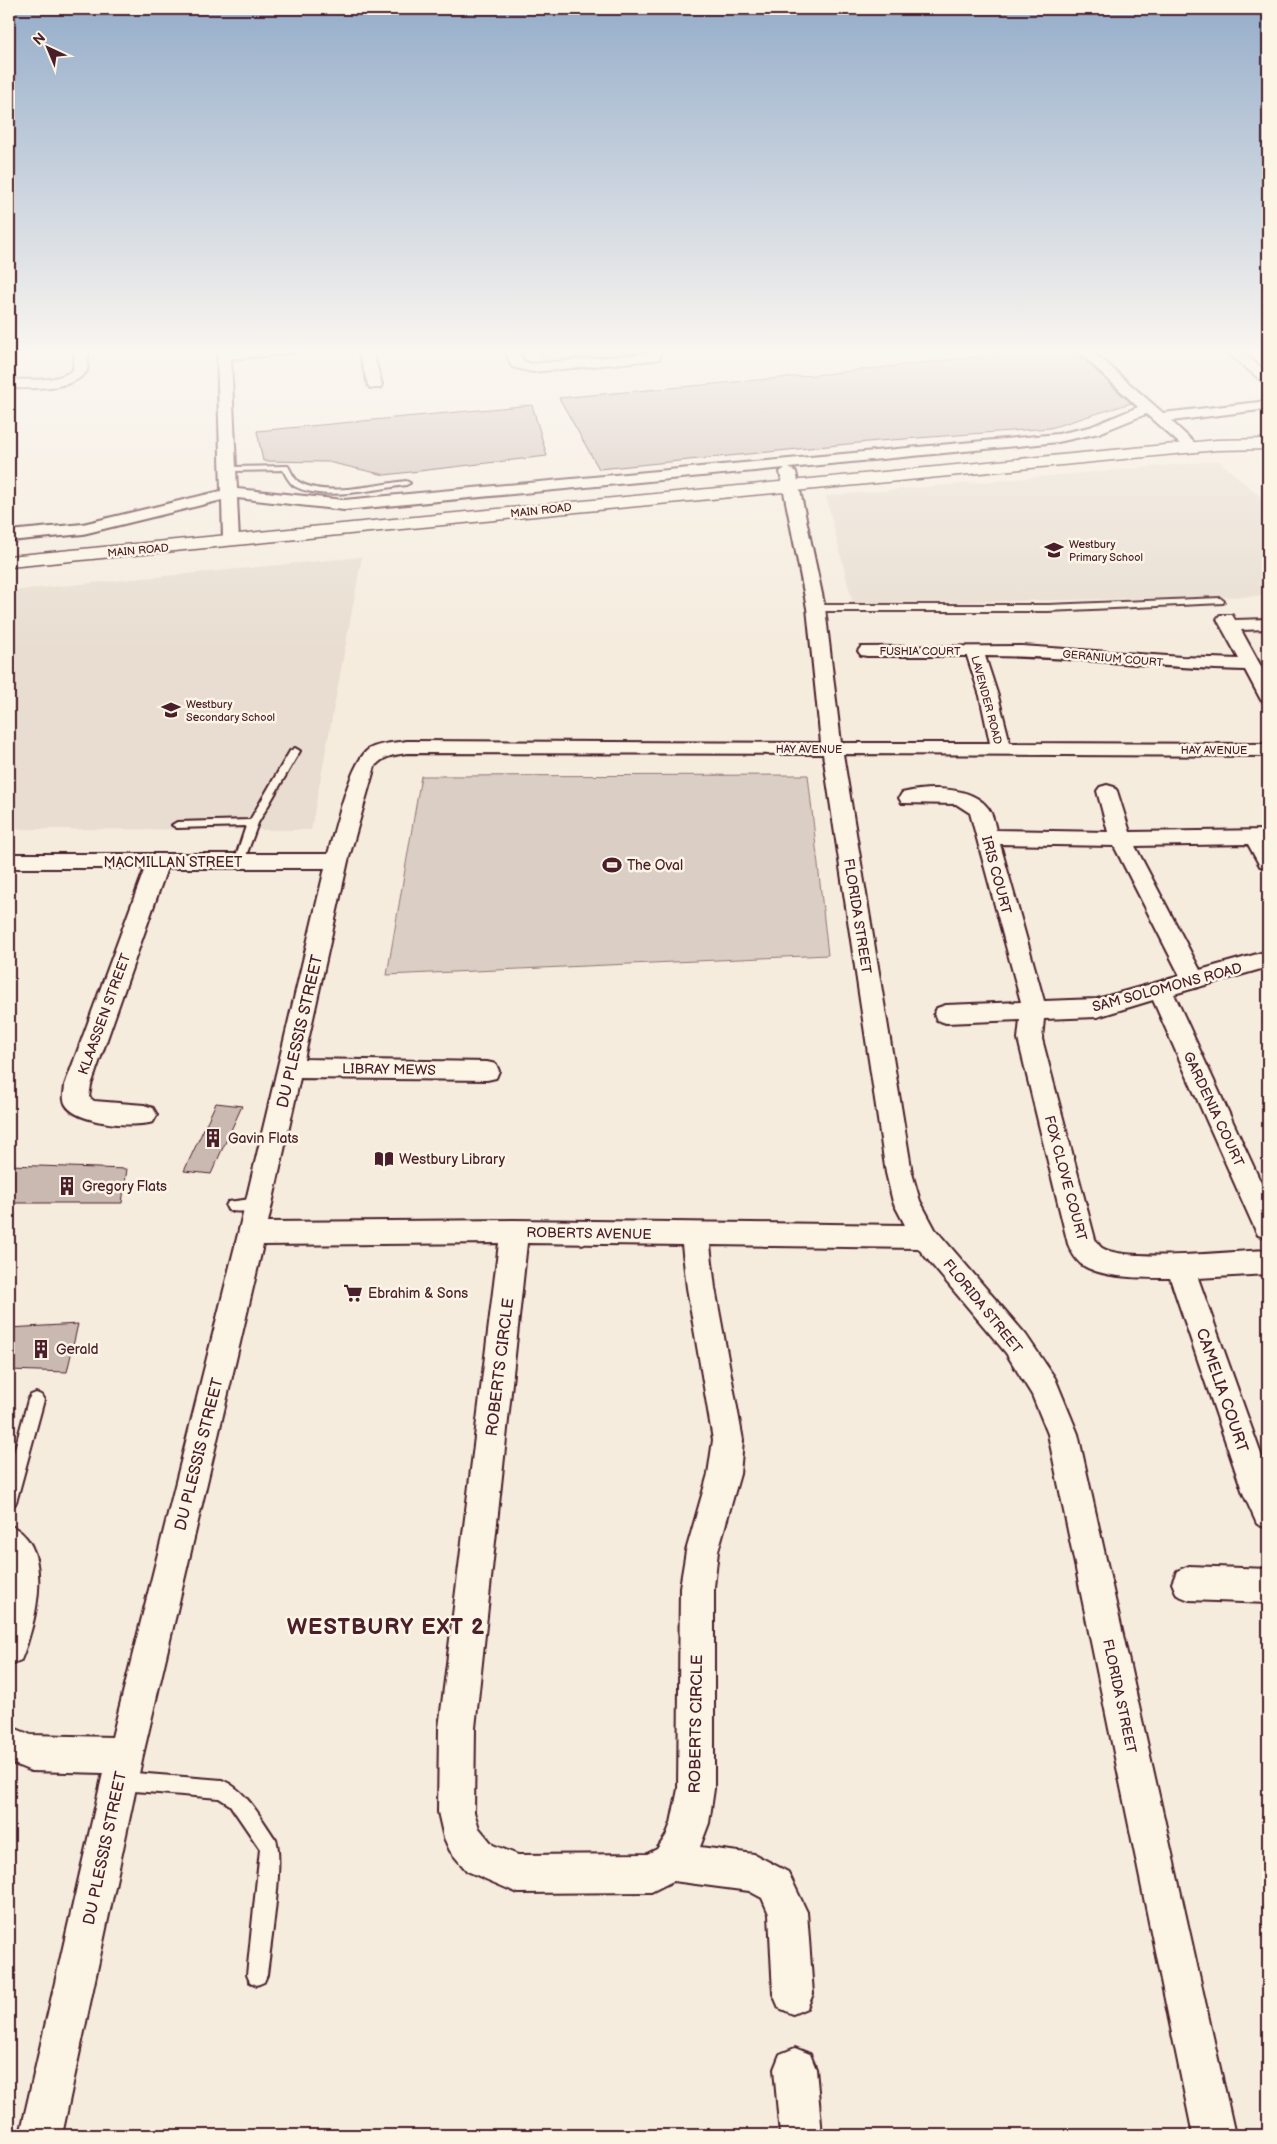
<svg xmlns="http://www.w3.org/2000/svg" width="1277" height="2144" font-family="'Balsamiq Sans',sans-serif">
  <rect width="100%" height="100%" fill="#f5ecde"/>
  <filter id="ink" filterUnits="userSpaceOnUse"><feTurbulence type="fractalNoise" baseFrequency=".02" numOctaves="2"/><feDisplacementMap in="SourceGraphic" scale="10" xChannelSelector="R" yChannelSelector="G"/><feConvolveMatrix kernelMatrix="1 2 1 2 8 2 1 2 1" color-interpolation-filters="sRGB"/></filter>
  <g filter="url(#ink)">
    <path fill="#e8ddd0" d="M1219,461L1268,503V596L853,604L826,496Z
      M362,557L311,830L9,829V591Z"/>
    <path fill="#dbcec4" stroke="#927678" d="M537,349H645L647,354L545,364Z
      M808,775L828,955L387,975L421,776Z"/>
    <path fill="#cab9b1" stroke="#4a1f2b" d="M1046,349H1072L1131,403L1050,428L878,441L599,469L559,398L824,374Z
      M532,405L547,456L385,475L328,462L263,461L257,431Z
      M216,1103L242,1106L211,1174L184,1171Z
      M9,1165L127,1169L122,1203H9Z
      M78,1324L67,1372L9,1370V1328Z"/>
    <g fill="none" stroke-linecap="round" stroke-linejoin="round">
      <g stroke="#4a1f2b" stroke-width="4">
        <path id="service" d="M285,466H288C291,471 294,479 299,482C324,498 378,484 406,481L410,483L406,485C374,489 324,502 294,486C289,482 286,476 283,470L230,471L226,469L230,467Z
          M1220,598L1224,601L1223,603L1048,611H816L812,608L816,605H1048Z
          M295,748L300,751L258,823L243,864H235L234,862L246,826L177,828L172,825L177,822L250,820L290,751Z
          M259,1198L264,1200L266,1204L264,1208C254,1211 238,1213 228,1210L226,1206L228,1202Z
          M36,1393L41,1395L44,1400L17,1499L15,1504L9,1507V1471L28,1400L31,1395Z
          M122,1772L222,1780C247,1790 261,1819 276,1840C284,1860 270,1949 267,1975L264,1982L257,1985L250,1982L247,1975L260,1849L230,1805L219,1798L122,1790L116,1787L113,1781L116,1775Z"/>
      </g>
      <g stroke="#4a1f2b" stroke-width="4">
        <path id="minor" d="M75,349H89L87,371C72,391 32,388 9,388V380C29,379 57,383 73,370Z
          M217,349H231V351L301,349L295,353L231,359L237,489L344,500L1058,434L1090,427L1138,407L1076,349H1090L1163,413L1268,401V409L1171,421L1200,448L1193,452L1188,451L1146,414L1099,433L1058,442L789,468L796,472L825,608L841,743H990L980,696L967,656H867L861,655L858,651L861,647L1022,646L1182,657L1239,659L1217,619L1220,615H1232L1235,620L1268,619V629L1241,630L1268,679V702L1261,700L1245,670C1158,668 1072,656 985,656L998,696L1010,743L1268,744V756L843,754L912,1173L920,1201L935,1229L1026,1335L1055,1378L1078,1434L1235,2135H1193L1048,1434L1032,1395L1006,1353L918,1248L710,1245L715,1288L743,1440L740,1474L718,1551L714,1587V1789L709,1823L700,1847L754,1854L788,1872L807,1912L813,1994L807,2008L793,2014L779,2008L773,1994L769,1914L762,1898L749,1891L673,1881L651,1892L518,1893L467,1871L450,1851L444,1838L438,1812L439,1728L499,1243L263,1245L143,1755L62,2135H20L103,1773L31,1771L9,1762V1726L31,1735L112,1737L238,1234L325,868H167L91,1085L89,1097L94,1101L144,1105L153,1108L157,1115L153,1122C135,1128 69,1124 64,1100C63,1096 65,1089 65,1085L145,868H9V854H328C335,830 350,762 369,749C380,743 395,743 407,741L821,743L807,608L780,472L785,468L344,510L237,498L239,541L237,544H225L223,541L222,500L83,534L9,541V531L83,524L221,491ZM407,753L823,754L886,1173L893,1202L905,1225L514,1220L268,1222L300,1078L487,1080L496,1078L499,1071L496,1064L487,1062L304,1059L348,861L375,766C384,756 393,755 407,753ZM527,1243L682,1245L687,1288L713,1440L708,1474L686,1551L680,1587L678,1789L671,1823L666,1836L657,1849L647,1854L518,1855L493,1845L479,1828L474,1812L475,1728Z
          M358,349H372L382,385L380,388H370L368,385Z
          M504,349H517L523,361L532,364L642,354L648,353V349H662L659,359L654,360L532,372L512,367Z
          M1223,349H1238L1268,373V383L1263,382Z
          M1107,785L1114,787L1117,791L1130,832L1268,830V868L1260,866L1248,844L1135,846L1200,970L1268,951V967L1174,994L1268,1198V1238L1258,1235L1254,1227L1153,1000L1097,1017L1044,1019L1042,1039L1095,1239C1097,1242 1099,1246 1102,1248C1127,1263 1236,1251 1268,1250V1274L1198,1278L1268,1474V1529L1257,1524L1243,1493L1170,1278C1145,1278 1102,1279 1081,1264C1075,1259 1071,1251 1068,1244L1018,1039L1020,1020L946,1023L937,1020L934,1014L937,1008L946,1005L1021,1002L970,813L956,804L902,803L899,798L902,793C926,787 971,785 988,808C993,814 994,823 996,830L1108,832L1097,791L1100,787ZM1000,844L1114,846L1180,976L1097,999L1044,1001Z
          M9,1525C56,1544 36,1624 21,1660L9,1665Z
          M1189,1566L1268,1569V1603L1189,1600L1177,1595L1172,1583L1177,1571Z
          M795,2048L810,2054L816,2069L822,2135H780L774,2069L780,2054Z"/>
      </g>
      <g stroke="#4a1f2b" stroke-width="3">
        <path id="primary" d="M1268,439V449L1217,450L9,567V556L1217,440Z"/>
      </g>
      <use href="#service" fill="#fcf5e5" fill-rule="evenodd"/>
      <use href="#minor" fill="#fcf5e5" fill-rule="evenodd"/>
      <use href="#primary" fill="#fcf5e5" fill-rule="evenodd"/>
    </g>
  </g>
  <linearGradient id="sky" x2="0" y2="1"><stop stop-color="#95adca"/><stop offset="0.54" stop-color="#faf6f0"/><stop offset="1" stop-color="#faf6f0" stop-opacity="0"/></linearGradient>
  <rect width="1277" height="650" fill="url(#sky)"/>
  <defs>
    <g id="school-bare" transform="scale(1.5)"><path d="M0-5L7-2L0 1L-7-2ZM-4 1L0 2.5L4 1V4Q0 6-4 4Z" fill="#4a1f2b" stroke="#fcf5e5" stroke-width="2.5" paint-order="stroke"/></g>
    <g id="stadium-bare" transform="scale(1.5)"><path d="M0-5a6.5 5 0 1 0 0 10a6.5 5 0 1 0 0-10ZM-3.5-1.8h7v3.6h-7Z" fill="#4a1f2b" stroke="#fcf5e5" stroke-width="2.5" paint-order="stroke"/></g>
    <g id="building-bare" transform="scale(1.5)"><path d="M-4-6H4V6H1V3H-1V6H-4ZM-2.5-4.3h1.7v1.8h-1.7ZM.8-4.3h1.7v1.8H.8ZM-2.5-1h1.7V.8h-1.7ZM.8-1h1.7V.8H.8Z" fill="#4a1f2b" stroke="#fcf5e5" stroke-width="2.5" paint-order="stroke"/></g>
    <g id="library-bare" transform="scale(1.5)"><path d="M-6-4Q-3-5.5-.7-3.5V5Q-3 3-6 4ZM6-4Q3-5.5 .7-3.5V5Q3 3 6 4Z" fill="#4a1f2b" stroke="#fcf5e5" stroke-width="2.5" paint-order="stroke"/></g>
    <g id="supermarket-bare" transform="scale(1.5)"><path d="M-6-5.5h2.5l.6 2H6L4.5 2H-2.5L-4.4-4H-6ZM-1.5 3.2a1.3 1.3 0 1 0 .1 0ZM3 3.2a1.3 1.3 0 1 0 .1 0Z" fill="#4a1f2b" stroke="#fcf5e5" stroke-width="2.5" paint-order="stroke"/></g>
  </defs>
  <g fill-rule="evenodd">
    <use href="#school-bare" x="1054" y="550"/>
    <use href="#school-bare" x="171" y="710"/>
    <use href="#stadium-bare" x="612" y="865"/>
    <use href="#building-bare" x="213" y="1138"/>
    <use href="#library-bare" x="384" y="1159"/>
    <use href="#building-bare" x="67" y="1186"/>
    <use href="#supermarket-bare" x="353" y="1293"/>
    <use href="#building-bare" x="41" y="1349"/>
  </g>
  <g text-anchor="middle" stroke-width="5" stroke-linejoin="round" paint-order="stroke">
    <g font-size="11" fill="#4a1f2b" stroke="#fcf5e5">
      <text transform="translate(541 510) rotate(-6)" y="4">MAIN ROAD</text>
      <text transform="translate(138 550) rotate(-5)" y="4">MAIN ROAD</text>
      <text x="920" y="655">FUSHIA COURT</text>
      <text transform="translate(1113 658) rotate(5)" y="4">GERANIUM COURT</text>
      <text transform="translate(987 700) rotate(75)" y="4">LAVENDER ROAD</text>
      <text x="809" y="753">HAY AVENUE</text>
      <text x="1214" y="754">HAY AVENUE</text>
    </g>
    <g font-size="11" fill="#4a1f2b" stroke="#fcf5e5" text-anchor="start">
      <text x="1069" y="548">Westbury<tspan x="1069" dy="13">Primary School</tspan></text>
      <text x="186" y="708">Westbury<tspan x="186" dy="13">Secondary School</tspan></text>
    </g>
    <g font-size="14" fill="#4a1f2b" stroke="#fcf5e5">
      <text x="173" y="867">MACMILLAN STREET</text>
      <text transform="translate(997 875) rotate(75)" y="5">IRIS COURT</text>
      <text transform="translate(858 916) rotate(81)" y="5">FLORIDA STREET</text>
      <text transform="translate(1167 987) rotate(-15)" y="5">SAM SOLOMONS ROAD</text>
      <text transform="translate(104 1014) rotate(-70)" y="5">KLAASSEN STREET</text>
      <text transform="translate(389 1069) rotate(1)" y="5">LIBRAY MEWS</text>
      <text transform="translate(1214 1109) rotate(65)" y="5">GARDENIA COURT</text>
      <text transform="translate(1066 1178) rotate(75)" y="5">FOX CLOVE COURT</text>
      <text transform="translate(589 1233) rotate(1)" y="5">ROBERTS AVENUE</text>
      <text transform="translate(983 1306) rotate(51)" y="5">FLORIDA STREET</text>
      <text transform="translate(1120 1696) rotate(78)" y="5">FLORIDA STREET</text>
    </g>
    <g font-size="14" fill="#4a1f2b" stroke="#fcf5e5" text-anchor="start">
      <text x="627" y="870">The Oval</text>
      <text x="228" y="1143">Gavin Flats</text>
      <text x="399" y="1164">Westbury Library</text>
      <text x="82" y="1191">Gregory Flats</text>
      <text x="368" y="1298">Ebrahim &amp; Sons</text>
      <text x="56" y="1354">Gerald</text>
    </g>
    <g font-size="16" fill="#4a1f2b" stroke="#fcf5e5">
      <text transform="translate(299 1031) rotate(-77)" y="6">DU PLESSIS STREET</text>
      <text transform="translate(499 1367) rotate(-83)" y="6">ROBERTS CIRCLE</text>
      <text transform="translate(1223 1390) rotate(71)" y="6">CAMELIA COURT</text>
      <text transform="translate(198 1454) rotate(-76)" y="6">DU PLESSIS STREET</text>
      <text transform="translate(695 1724) rotate(-89)" y="6">ROBERTS CIRCLE</text>
      <text transform="translate(104 1848) rotate(-78)" y="6">DU PLESSIS STREET</text>
    </g>
    <g font-size="22" font-weight="bold" letter-spacing="1" fill="#4a1f2b" stroke="#fcf5e5">
      <text x="386" y="1634">WESTBURY EXT 2</text>
    </g>
  </g>
  <rect width="1277" height="2144" fill="none" stroke="#fcf5e5" stroke-width="30"/>
  <rect x="15" y="15" width="1247" height="2114" fill="none" stroke="#4a1f2b" stroke-width="2" filter="url(#ink)"/>
  <g transform="translate(48 48) rotate(316)" stroke="#fcf5e5" stroke-width="4" paint-order="stroke">
  <path d="M0-4L9 19L0 12L-9 19Z" fill="#4a1f2b"/>
  <text y="-8" font-size="14" font-weight="bold" text-anchor="middle" fill="#4a1f2b">N</text>
  </g>
</svg>
